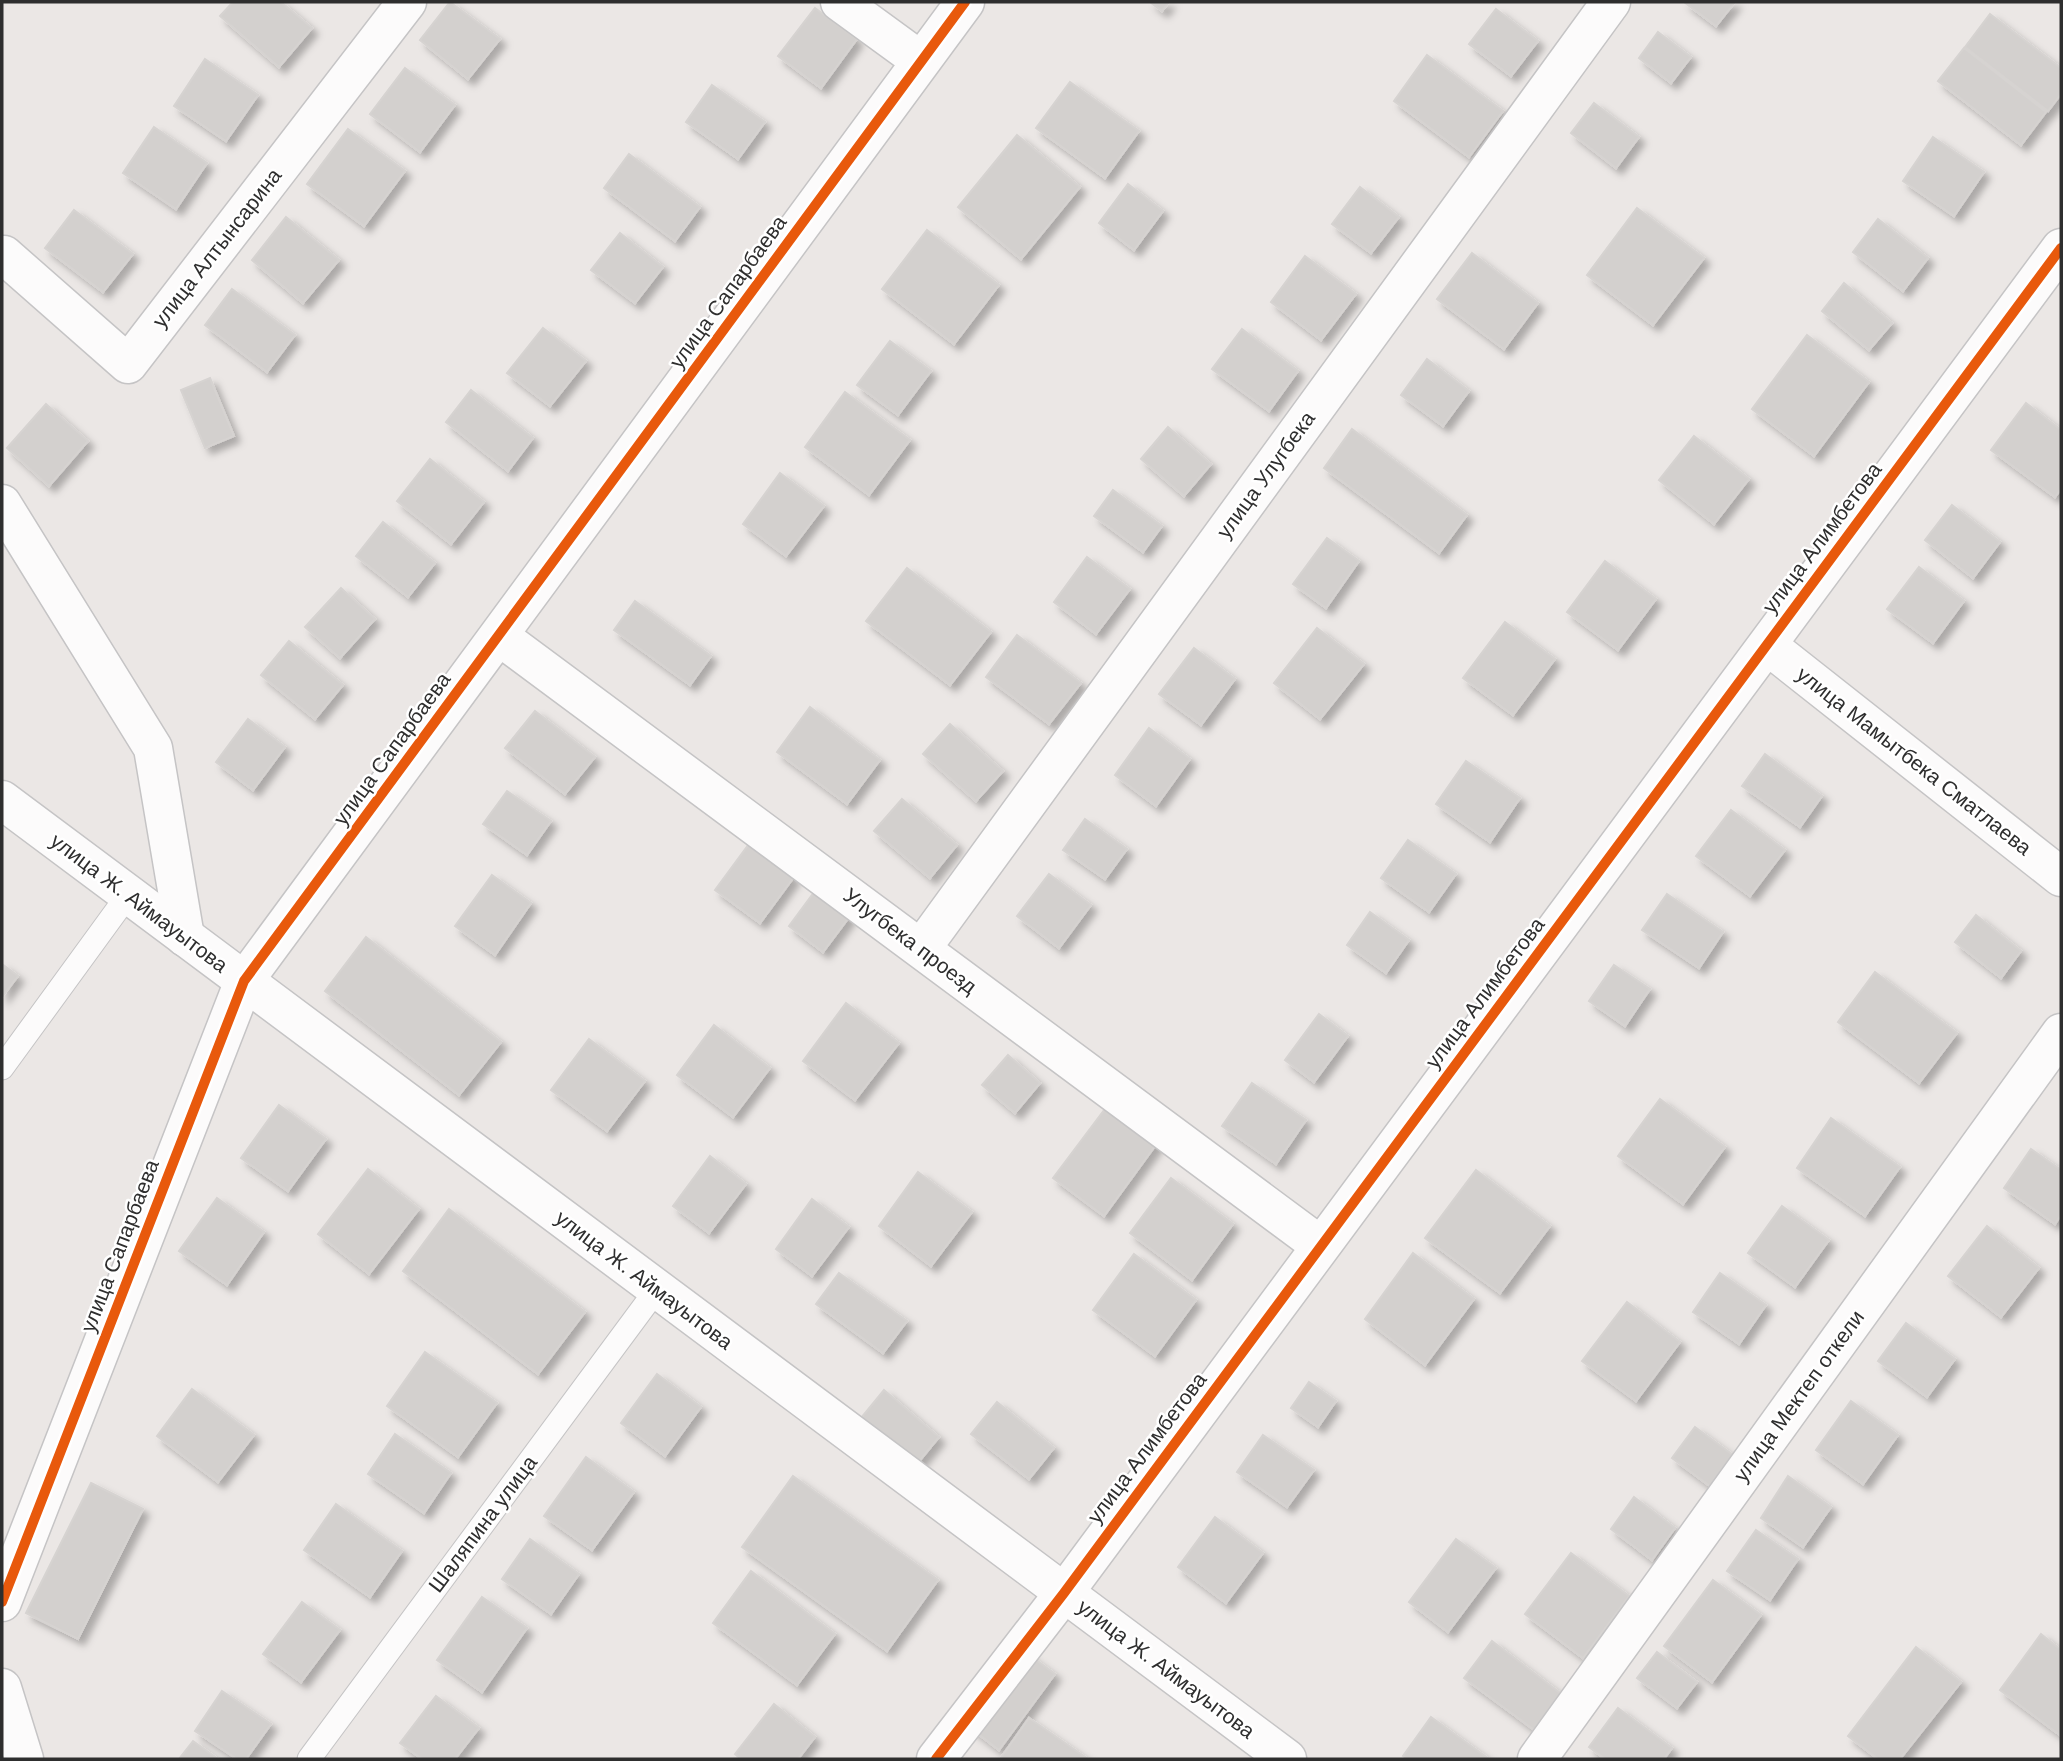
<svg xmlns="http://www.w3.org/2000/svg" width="2063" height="1761" font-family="Helvetica,sans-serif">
  <defs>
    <filter id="shadow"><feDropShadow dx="6" dy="6" stdDeviation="3.5" flood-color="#0004"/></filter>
  </defs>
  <rect width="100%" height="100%" fill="#ebe7e5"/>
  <path fill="#d3d0ce" stroke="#d6d3d1" stroke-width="2" filter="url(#shadow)" d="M233,2H281L312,28L279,67L220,16Z
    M450,2L500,39L468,79L420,40Z
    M1150,2H1169L1162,11Z
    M1684,2H1735L1716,26Z
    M815,8L857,39L821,88L778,56Z
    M1496,9L1538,41L1511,76L1469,44Z
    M1990,14L2061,68V94L2048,111L1965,47Z
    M1658,32L1691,57L1671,83L1639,58Z
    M1964,48L2046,112L2021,145L1938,81Z
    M1427,55L1503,111L1469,157L1394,101Z
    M205,59L258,95L226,141L174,106Z
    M405,68L455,105L420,152L370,114Z
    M1070,82L1139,131L1105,178L1036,128Z
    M712,85L765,122L738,159L686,122Z
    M1594,103L1639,137L1616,168L1571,133Z
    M154,127L207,163L176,209L123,173Z
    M348,129L405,171L364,226L307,184Z
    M1017,135L1080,187L1021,259L958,207Z
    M1933,137L1984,172L1954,216L1903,181Z
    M629,154L700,207L675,241L604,188Z
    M1128,184L1163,211L1134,250L1099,223Z
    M1360,187L1399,217L1371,253L1332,224Z
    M1637,208L1704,258L1653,325L1587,275Z
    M74,210L133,254L103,292L45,248Z
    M286,217L339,260L303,303L252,260Z
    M1878,219L1928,258L1903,291L1853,252Z
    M927,230L999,285L954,344L882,289Z
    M620,233L663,267L635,303L591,270Z
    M1472,253L1538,303L1504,349L1437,299Z
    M1305,256L1356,294L1321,340L1271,302Z
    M1844,283L1892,323L1869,350L1822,311Z
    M232,289L295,335L267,372L205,325Z
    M543,328L586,361L550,406L507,373Z
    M1242,329L1298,371L1269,411L1212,369Z
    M1807,335L1869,382L1814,456L1752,409Z
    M890,341L931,371L898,415L857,385Z
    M1427,359L1469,391L1443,426L1401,395Z
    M210,378L234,436L205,448L181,390Z
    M471,390L533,438L508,471L446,422Z
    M845,392L910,440L869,495L805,447Z
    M2026,403L2061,430V489L2055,497L1991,450Z
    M46,404L88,441L49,486L7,448Z
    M1168,427L1211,464L1184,496L1141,459Z
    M1352,429L1467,515L1439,553L1324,468Z
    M1694,436L1749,479L1714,524L1659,480Z
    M430,459L484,502L451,544L397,501Z
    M780,473L824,506L786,556L743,524Z
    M1113,490L1162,526L1143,552L1094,516Z
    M1952,505L2000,542L1973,578L1925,540Z
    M383,522L435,563L408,597L356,556Z
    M1327,538L1359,561L1326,608L1293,584Z
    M1087,557L1130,589L1096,634L1054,602Z
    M1605,561L1656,599L1618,650L1567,612Z
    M1919,567L1964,601L1933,643L1887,609Z
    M907,568L991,632L950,685L866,621Z
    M341,588L375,619L340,658L305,627Z
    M635,601L711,656L690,685L614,630Z
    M1505,622L1555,659L1513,715L1463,678Z
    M1317,628L1364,664L1320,719L1274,683Z
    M1017,635L1081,683L1049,724L986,677Z
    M289,641L343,685L315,719L261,675Z
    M1194,648L1235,679L1201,725L1159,694Z
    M810,707L880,760L847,804L777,752Z
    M535,711L595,757L565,794L505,748Z
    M248,719L285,747L253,790L216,762Z
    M950,724L1003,771L976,801L923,754Z
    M1149,728L1190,759L1156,806L1115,775Z
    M1765,754L1822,796L1800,827L1742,786Z
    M1466,761L1520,798L1490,842L1436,804Z
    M507,791L551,821L527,855L483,824Z
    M902,799L957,845L930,878L874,831Z
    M1731,810L1785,850L1750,896L1696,856Z
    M1085,819L1127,849L1105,879L1063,850Z
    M1408,840L1456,874L1429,912L1381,878Z
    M749,844L794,877L760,923L715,890Z
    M1049,874L1091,905L1059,948L1017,916Z
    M492,875L531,903L495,955L455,926Z
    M815,891L850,916L823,952L789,926Z
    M1667,894L1723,932L1699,968L1642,930Z
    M1370,912L1409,940L1386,973L1347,945Z
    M1976,915L2021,951L2001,978L1955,942Z
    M366,937L501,1042L459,1095L325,991Z
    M2,964L18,976L2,997Z
    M1614,965L1650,989L1625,1026L1589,1001Z
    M1875,972L1957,1033L1919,1083L1838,1022Z
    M846,1003L899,1043L855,1100L803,1061Z
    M1319,1014L1348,1036L1314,1082L1285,1060Z
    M714,1025L770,1068L733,1117L677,1075Z
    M589,1039L645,1081L607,1131L551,1090Z
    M1008,1055L1040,1083L1015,1113L982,1085Z
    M1252,1083L1306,1120L1276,1164L1222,1126Z
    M1660,1099L1725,1147L1683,1204L1618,1156Z
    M279,1105L326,1139L288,1191L241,1158Z
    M1108,1105L1158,1142L1104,1216L1053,1178Z
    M1831,1118L1900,1167L1865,1216L1797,1168Z
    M2031,1149L2061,1170V1215L2055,1224L2004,1188Z
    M710,1156L746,1184L709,1233L673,1206Z
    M368,1169L419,1209L369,1274L318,1234Z
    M1476,1170L1550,1226L1500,1293L1425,1238Z
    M918,1172L972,1212L931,1266L879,1226Z
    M1171,1178L1233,1224L1192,1280L1130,1233Z
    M217,1198L264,1232L227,1285L179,1251Z
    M812,1199L849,1227L812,1276L776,1249Z
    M1782,1206L1829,1240L1795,1287L1748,1253Z
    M449,1209L585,1312L538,1374L403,1271Z
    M1987,1226L2039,1268L2001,1317L1948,1276Z
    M1413,1253L1474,1299L1425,1365L1365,1319Z
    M1134,1254L1196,1300L1155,1356L1093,1310Z
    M839,1273L907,1321L883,1353L816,1304Z
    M1720,1273L1766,1305L1739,1344L1693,1312Z
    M1627,1302L1680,1342L1636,1401L1582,1361Z
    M1906,1323L1955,1359L1927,1397L1878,1361Z
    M425,1352L497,1403L458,1457L387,1406Z
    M657,1374L701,1407L665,1456L621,1423Z
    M1309,1382L1336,1401L1318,1427L1291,1408Z
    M192,1389L254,1435L218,1482L157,1436Z
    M884,1390L939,1437L912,1470L856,1424Z
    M1851,1401L1898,1435L1863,1484L1816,1450Z
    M997,1402L1054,1448L1029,1479L971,1434Z
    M1695,1427L1737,1458L1714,1489L1672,1458Z
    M395,1434L451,1473L424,1513L368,1474Z
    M1263,1435L1314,1470L1287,1507L1237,1472Z
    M586,1457L634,1492L592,1550L544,1516Z
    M793,1476L938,1580L887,1651L742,1547Z
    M1788,1476L1831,1507L1803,1547L1761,1518Z
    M91,1483L143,1509L78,1639L26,1613Z
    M1634,1497L1675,1528L1652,1560L1611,1529Z
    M336,1504L402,1551L370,1597L304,1550Z
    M1215,1517L1263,1553L1226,1603L1178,1567Z
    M1756,1530L1798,1559L1770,1600L1727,1571Z
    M530,1539L579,1574L551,1614L502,1579Z
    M1456,1539L1496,1568L1448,1632L1409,1602Z
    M1571,1553L1629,1596L1583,1658L1525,1614Z
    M751,1571L835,1634L797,1685L713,1623Z
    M1713,1580L1761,1615L1712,1682L1664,1646Z
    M482,1597L527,1628L482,1692L437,1660Z
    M302,1602L340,1630L301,1682L263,1654Z
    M2041,1634L2061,1650V1736L2000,1690Z
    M1492,1641L1564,1696L1537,1732L1464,1678Z
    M1916,1647L1961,1682L1900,1759H1878L1848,1736Z
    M1024,1651L1055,1674L999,1750L968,1726Z
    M1657,1652L1697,1682L1677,1708L1637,1678Z
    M222,1691L271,1724L246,1759H237L195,1731Z
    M436,1696L479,1728L455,1759H422L400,1743Z
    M774,1704L815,1737L798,1759H741L735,1754Z
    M1618,1708L1672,1748L1664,1759H1605L1589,1747Z
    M1431,1717L1489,1759H1408L1403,1756Z
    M1029,1718L1088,1759H1000Z
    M193,1741L218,1759H179Z"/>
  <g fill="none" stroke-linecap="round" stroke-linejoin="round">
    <g stroke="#c5c4c5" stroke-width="25">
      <path id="lane" d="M2,1068L128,895
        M309,1759L657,1289"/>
    </g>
    <g stroke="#c5c4c5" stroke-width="41">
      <path id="street" d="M840,2L921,61
        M4,255L128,364L407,2
        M2,504L153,748L185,937
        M499,636L1321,1246
        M1767,645L2061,877
        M921,949L1611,2
        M2,1602L244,981L965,2
        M2,1688L24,1759
        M936,1759L1064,1593L2061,248
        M1537,1759L2061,1033"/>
    </g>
    <g stroke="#c5c4c5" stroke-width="41">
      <path id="secondary" d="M2,800L1287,1759"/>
    </g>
    <use href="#lane" stroke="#fcfbfb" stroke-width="23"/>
    <use href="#street" stroke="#fcfbfb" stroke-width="38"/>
    <use href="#secondary" stroke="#fcfbfb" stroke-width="38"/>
    <g stroke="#fff" stroke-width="15">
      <path id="cycleway" d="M2,1602L244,981L965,2
        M936,1759L1064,1593L2061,248"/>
    </g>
    <use href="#cycleway" stroke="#e8590c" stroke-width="10"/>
  </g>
  <g text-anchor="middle" stroke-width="5" stroke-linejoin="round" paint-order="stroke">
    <g font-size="21" fill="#2e2e2e" stroke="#fff">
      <text transform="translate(217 248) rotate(-52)" y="7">улица Алтынсарина</text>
      <text transform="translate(728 292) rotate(-54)" y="7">улица Сапарбаева</text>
      <text transform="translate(1266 475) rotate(-54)" y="7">улица Улугбека</text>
      <text transform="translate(1822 538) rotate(-53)" y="7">улица Алимбетова</text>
      <text transform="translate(392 749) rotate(-54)" y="7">улица Сапарбаева</text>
      <text transform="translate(1914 761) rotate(38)" y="7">улица Мамытбека Сматлаева</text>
      <text transform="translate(139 903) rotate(37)" y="7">улица Ж. Аймауытова</text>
      <text transform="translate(910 941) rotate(37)" y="7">Улугбека проезд</text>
      <text transform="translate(1485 993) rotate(-53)" y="7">улица Алимбетова</text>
      <text transform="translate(120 1246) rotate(-69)" y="7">улица Сапарбаева</text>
      <text transform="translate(644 1280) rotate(37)" y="7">улица Ж. Аймауытова</text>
      <text transform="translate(1799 1396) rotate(-54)" y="7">улица Мектеп откели</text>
      <text transform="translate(1147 1448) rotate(-53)" y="7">улица Алимбетова</text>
      <text transform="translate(483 1524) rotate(-53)" y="7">Шаляпина улица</text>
      <text transform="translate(1166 1669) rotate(37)" y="7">улица Ж. Аймауытова</text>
    </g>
  </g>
  <rect width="2063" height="1761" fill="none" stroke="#2e2e2e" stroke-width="7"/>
</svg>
